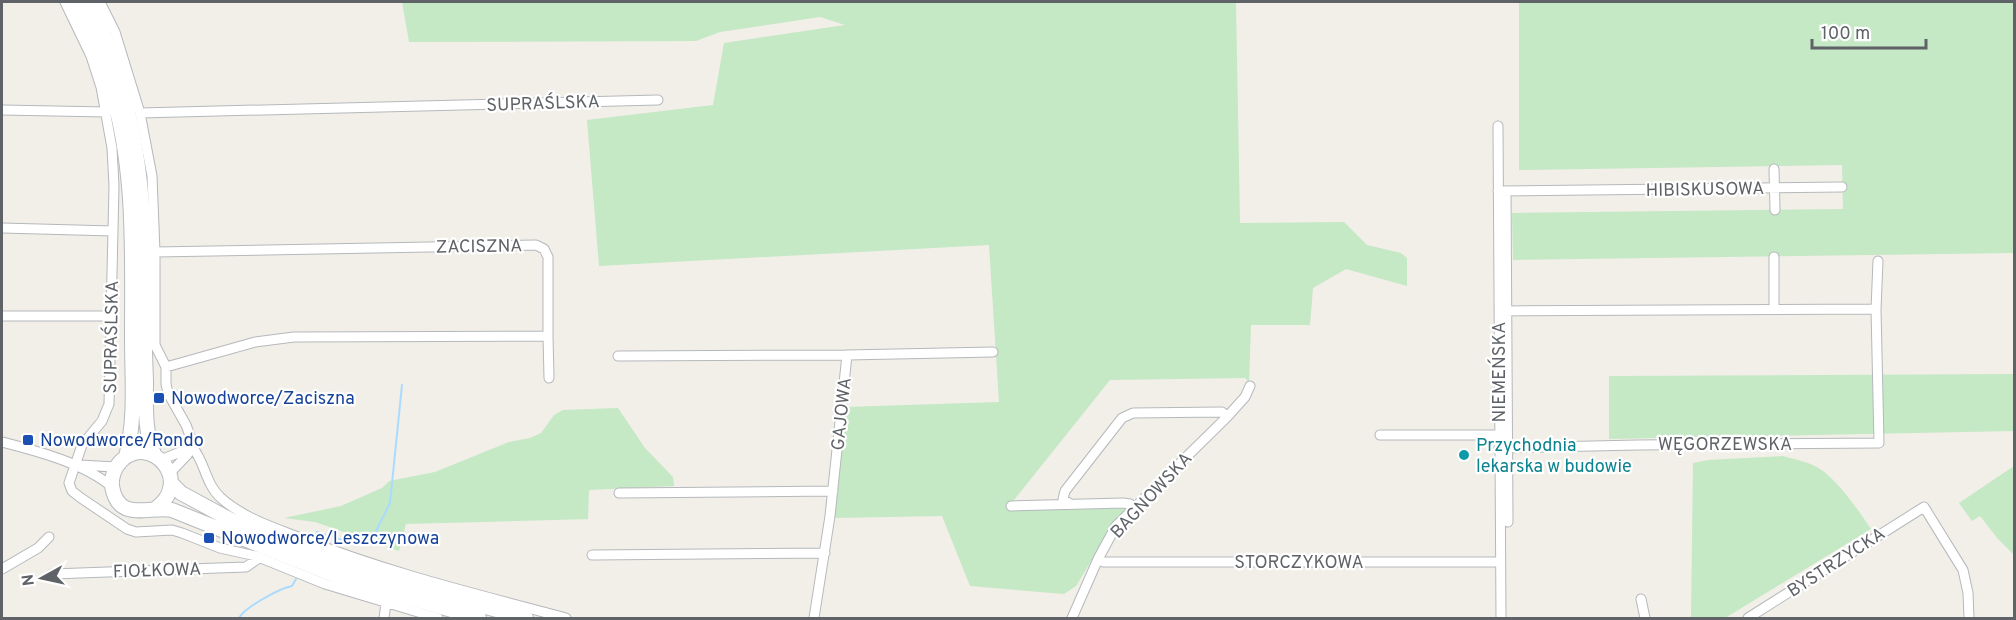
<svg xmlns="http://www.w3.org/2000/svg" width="2016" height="620" font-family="Overpass,sans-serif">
  <rect width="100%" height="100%" fill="#f1efe8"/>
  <path fill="#c5e8c5" d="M402,2H1236L1240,223L1344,222L1367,245L1401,253L1407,258V286L1346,269L1313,288L1310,325H1251L1249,382L1245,378L1110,380L1006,510L1130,507L1113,525L1076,586L1064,594L970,586L942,516L833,518L845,407L999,402L989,245L599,266L587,120L713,105L724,43L845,25L820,17L720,32L696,41L409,42Z
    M1519,2H2014V253L1513,260L1512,213L1843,209L1842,165L1519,170Z
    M2014,374V431L1609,439V376Z
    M618,408L645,448L673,477L674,486L589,490L588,519L406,524L399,551L315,522L284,518L341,506L382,488L389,481L435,472L509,442L530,438L541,433L554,415L563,410Z
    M1783,456C1797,460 1811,462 1823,471C1840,484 1859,511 1871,529L1725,618H1691L1693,463L1708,460Z
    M2014,466V555L1998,539L1980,516L1972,521L1959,503Z"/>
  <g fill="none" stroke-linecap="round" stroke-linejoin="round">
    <path stroke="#aadaff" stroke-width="2" d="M316,534L317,532L320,533L351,543L374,535L390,503L402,385
      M239,618C244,608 280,588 292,586L296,579"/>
    <g stroke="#b5b8bc" stroke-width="11">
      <path id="street" d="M65,2L91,56L101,87L112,148L114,186L109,404L102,421L82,445L69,483L72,491L81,498L127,529L136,532L172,530L182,533L220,548L256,556L325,584L438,618
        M100,2L115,32L140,113L152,176L155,252V345L166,367V384L168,393L186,425L192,441V447C205,461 205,484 221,498C242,517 272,527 298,537C385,572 476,594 566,618
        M2,110L107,112
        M140,113L658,100
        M1498,126L1501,618
        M1774,169L1775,210
        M1498,191L1842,187
        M1506,191L1508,522
        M2,228L113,231
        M155,252L536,245L544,249L548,257V336L294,337L255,342L166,367
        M1774,309V257
        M1499,311L1876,309
        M2,316H112
        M548,336L549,378
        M618,356L847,355
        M1380,435H1499
        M2,442C37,451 84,463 112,487
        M1499,448L1638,445L1879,443L1876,309L1878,261
        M161,460L192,447
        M79,465L116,467
        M170,473L187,455L192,447
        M619,493L833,491
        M1070,504L1063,499L1065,491L1122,418L1133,413L1222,412L1227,417
        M1011,506L1123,503L1130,504L1134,508
        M592,555L825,553
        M1098,559L1103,562H1500
        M2,569L38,548L49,537
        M52,574L246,567L259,558
        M1641,599L1645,618
        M384,618L386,603
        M814,618L830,516L847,355L993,352
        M1072,618L1098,559L1116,526L1227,417L1245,397L1250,386
        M1748,618L1924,507L1963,570L1968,593L1969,618"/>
    </g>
    <g stroke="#b6babf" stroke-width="16">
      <path id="secondary" d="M75,2C88,29 101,57 110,86C136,167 132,255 132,339C132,377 136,419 126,457
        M89,2C128,80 143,165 144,252C144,295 144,337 146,380C146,405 144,433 155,456
        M171,483L181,493L229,519L324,559L387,580L526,618
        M155,509C195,481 150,432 121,461C115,467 111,477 112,486C118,524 151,505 172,510L341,578L479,618"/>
    </g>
    <use href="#street" stroke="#fff" stroke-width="9"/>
    <use href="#secondary" stroke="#fff" stroke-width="14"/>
  </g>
  <g fill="#1a4fb4" stroke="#fff" stroke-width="2">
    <rect x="153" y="392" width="12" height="12" rx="3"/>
    <rect x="22" y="434" width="12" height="12" rx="3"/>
    <rect x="203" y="532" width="12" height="12" rx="3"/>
  </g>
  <circle fill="#0f9aa8" stroke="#fff" stroke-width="2" cx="1464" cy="455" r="6"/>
  <g text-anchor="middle" stroke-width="4.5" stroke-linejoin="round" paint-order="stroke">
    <g font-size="18" fill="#5f6368" stroke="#fff">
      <text transform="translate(543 103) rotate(-2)" y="6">SUPRAŚLSKA</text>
      <text transform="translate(1705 189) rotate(-1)" y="6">HIBISKUSOWA</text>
      <text transform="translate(479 246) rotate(-1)" y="6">ZACISZNA</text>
      <text transform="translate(111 337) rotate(-89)" y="6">SUPRAŚLSKA</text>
      <text transform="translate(1499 372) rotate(-90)" y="6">NIEMEŃSKA</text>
      <text transform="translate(841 414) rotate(-84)" y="6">GAJOWA</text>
      <text x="1725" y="450">WĘGORZEWSKA</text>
      <text transform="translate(1151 495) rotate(-47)" y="6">BAGNOWSKA</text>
      <text x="1299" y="568">STORCZYKOWA</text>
      <text transform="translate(1836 562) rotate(-33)" y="6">BYSTRZYCKA</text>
      <text transform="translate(157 570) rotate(-2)" y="6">FIOŁKOWA</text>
    </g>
    <g font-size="18" fill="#164399" stroke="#fff" text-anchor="start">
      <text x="171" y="404">Nowodworce/Zaciszna</text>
      <text x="40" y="446">Nowodworce/Rondo</text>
      <text x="221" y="544">Nowodworce/Leszczynowa</text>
    </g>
    <g font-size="18" fill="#0d838f" stroke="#fff" text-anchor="start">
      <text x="1476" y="451">Przychodnia<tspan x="1476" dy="21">lekarska w budowie</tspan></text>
    </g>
  </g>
  <rect width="2016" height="620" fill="none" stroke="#5f6368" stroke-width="6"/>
  <g transform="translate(42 578) rotate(262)" stroke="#ffffff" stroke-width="4.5" paint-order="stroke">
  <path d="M0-4.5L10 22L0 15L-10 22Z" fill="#5f6368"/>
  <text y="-9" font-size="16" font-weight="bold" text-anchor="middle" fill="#5f6368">N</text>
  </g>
  <path d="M1812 39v9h114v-9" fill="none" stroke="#5f6368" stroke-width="3"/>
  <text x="1821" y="39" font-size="18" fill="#5f6368" stroke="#ffffff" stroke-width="4.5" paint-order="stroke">100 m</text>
</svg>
